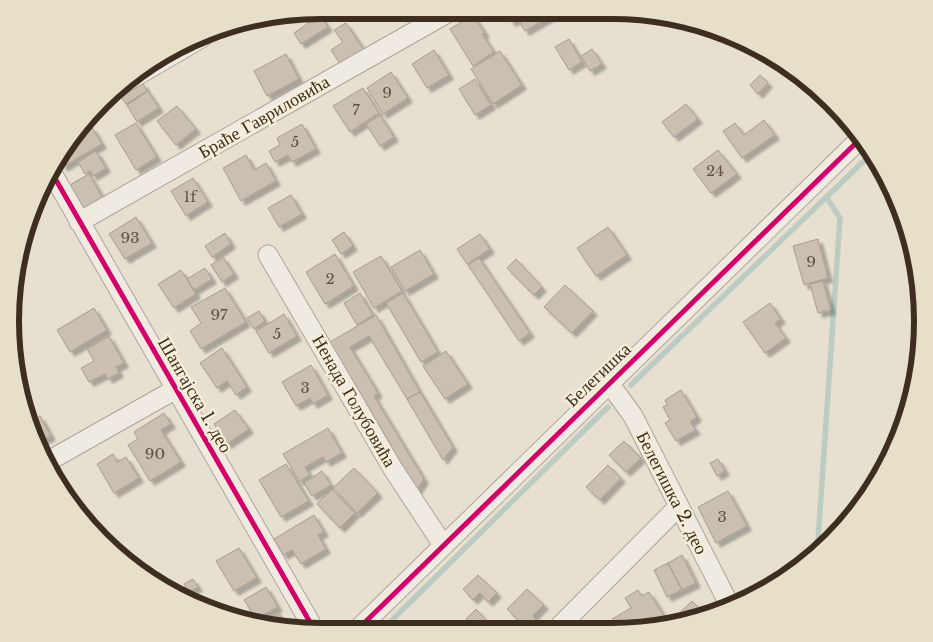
<svg xmlns="http://www.w3.org/2000/svg" width="933" height="642" font-family="'Libre Baskerville',serif">
  <defs>
    <filter id="shadow"><feDropShadow dx="4.5" dy="4.5" stdDeviation="1" flood-color="#0004"/></filter>
  </defs>
  <rect width="100%" height="100%" fill="#e7e0d1"/>
  <g fill="none" stroke-linecap="round" stroke-linejoin="round">
    <path stroke="#bcccc2" stroke-width="5.5" d="M631,385L869,156
      M817,555L840,218L827,198
      M381,631L608,407"/>
  </g>
  <path fill="#cbbfb2" stroke="#a89c90" filter="url(#shadow)" d="M506,13L549,14L551,16L525,31L518,19L511,22Z
    M320,15L328,27L301,44L294,33Z
    M473,15L485,33L482,34L494,52L473,66L450,29Z
    M346,23L364,50L341,65L331,50L343,42L334,30Z
    M569,39L582,62L569,70L555,47Z
    M592,49L602,64L590,71L581,56Z
    M434,50L449,75L427,88L412,64Z
    M500,51L522,85L493,104L471,69Z
    M286,54L299,79L267,96L254,71Z
    M391,72L408,98L383,114L367,88Z
    M760,75L768,83L758,94L750,85Z
    M475,79L491,105L475,115L459,89Z
    M143,83L147,91L126,104L121,97Z
    M363,88L379,113L350,132L333,106Z
    M148,91L159,108L137,122L127,105Z
    M686,104L698,119L674,137L662,122Z
    M177,106L196,129L176,145L157,121Z
    M380,115L394,137L380,146L366,124Z
    M764,120L775,135L742,158L723,131L735,123L744,135Z
    M136,123L157,157L136,170L115,135Z
    M302,124L316,149L292,162L288,155L275,162L269,151L280,145L277,138Z
    M92,127L102,144L63,167L60,160L78,131L80,134Z
    M718,150L737,174L711,193L693,169Z
    M96,151L106,168L93,176L90,171L85,174L78,162Z
    M246,155L254,170L266,163L276,181L241,201L223,168Z
    M89,174L103,198L82,210L68,186Z
    M193,178L208,202L186,216L171,191Z
    M291,195L302,214L279,227L268,208Z
    M136,217L152,243L125,259L109,234Z
    M608,227L627,255L596,276L577,248Z
    M344,232L353,246L341,254L332,240Z
    M225,233L231,244L212,257L205,246Z
    M480,234L490,249L467,264L457,249Z
    M818,239L828,278L804,285L793,246Z
    M420,250L434,274L405,291L391,267Z
    M335,254L354,286L325,304L306,272Z
    M381,256L402,291L374,308L353,272Z
    M223,257L234,274L222,282L211,265Z
    M479,258L530,333L519,341L468,265Z
    M516,259L542,287L534,295L507,268Z
    M205,268L212,279L194,290L187,279Z
    M181,270L196,294L174,308L158,284Z
    M823,281L831,310L818,313L810,284Z
    M565,285L593,311L572,333L544,307Z
    M225,288L246,322L201,349L190,331L201,323L191,307Z
    M360,293L373,315L357,325L344,303Z
    M403,293L438,352L421,362L386,303Z
    M770,303L781,319L775,323L786,338L765,353L743,322Z
    M94,308L107,330L70,352L57,330Z
    M259,311L265,321L254,329L247,318Z
    M284,314L297,336L269,353L256,331Z
    M376,315L420,392L407,399L369,336L350,347L378,393L374,396L424,479L417,490L330,342Z
    M109,336L124,363L116,367L119,373L108,379L105,374L89,382L81,368L94,361L87,349Z
    M222,348L247,387L236,395L227,381L217,388L200,363Z
    M446,351L468,384L445,399L423,366Z
    M311,365L328,395L313,404L310,398L296,406L282,382Z
    M681,390L697,417L690,422L696,430L676,441L665,423L670,420L663,407L667,405L665,400Z
    M420,392L453,447L443,460L407,399Z
    M235,410L249,429L227,444L214,424Z
    M164,413L171,424L161,430L181,462L150,481L128,445L138,439L134,432Z
    M40,416L51,436L37,443L31,421Z
    M328,428L342,453L326,462L323,457L305,467L310,475L299,481L283,454Z
    M624,441L641,458L626,472L609,455Z
    M113,454L117,462L126,457L139,478L114,493L97,464Z
    M718,459L725,471L717,476L710,463Z
    M286,464L309,501L281,517L259,480Z
    M608,465L621,478L600,500L586,487Z
    M354,468L378,493L357,513L333,488Z
    M322,471L331,485L312,496L304,483Z
    M332,489L355,513L340,528L317,504Z
    M728,491L747,526L716,543L698,507Z
    M314,515L324,532L318,535L326,549L301,564L292,550L283,555L274,539Z
    M239,548L257,578L234,591L216,561Z
    M682,555L696,583L682,590L668,563Z
    M668,563L682,590L667,597L654,570Z
    M478,575L497,593L488,602L480,593L473,600L463,589Z
    M193,579L198,587L188,592L184,584Z
    M266,587L278,607L256,619L244,600Z
    M527,589L544,605L533,616L536,619L527,629L507,609Z
    M638,590L642,596L649,592L669,624L653,629H618L612,619L631,608L625,598Z
    M692,601L702,611L697,616L681,621L676,616Z
    M476,609L487,621L477,630L466,619Z
    M280,614L287,626L285,627L267,622Z
    M494,620L504,630H484Z
    M455,622L464,630L446,631Z"/>
  <g fill="none" stroke-linecap="round" stroke-linejoin="round">
    <g stroke="#ada599" stroke-width="21">
      <path id="minor" d="M126,82L203,37
        M52,173L315,631
        M79,222L449,12
        M268,255L393,469L443,545
        M609,383L633,416L730,606
        M45,463L176,389
        M556,630L678,507
        M356,631L859,140"/>
    </g>
    <use href="#minor" stroke="#efebe3" stroke-width="19"/>
    <g stroke="#f7eed8" stroke-width="8">
      <path id="cycleway" d="M52,173L315,631
        M356,631L859,140"/>
    </g>
    <use href="#cycleway" stroke="#d6006c" stroke-width="5"/>
  </g>
  <g text-anchor="middle" stroke-width="4.5" stroke-linejoin="round" paint-order="stroke">
    <g font-size="15" fill="#605244">
      <text x="387" y="98">9</text>
      <text x="356" y="115">7</text>
      <text x="295" y="147">5</text>
      <text x="715" y="176">24</text>
      <text x="190" y="202">1f</text>
      <text x="130" y="243">93</text>
      <text x="811" y="267">9</text>
      <text x="330" y="284">2</text>
      <text x="219" y="320">97</text>
      <text x="277" y="339">5</text>
      <text x="305" y="393">3</text>
      <text x="155" y="459">90</text>
      <text x="722" y="522">3</text>
    </g>
    <g font-size="18" fill="#3d2e20" stroke="#f7eed8">
      <text transform="translate(264 117) rotate(-30)" y="6">Браће Гавриловића</text>
      <text transform="translate(598 375) rotate(-44)" y="6">Белегишка</text>
      <text transform="translate(195 395) rotate(60)" y="6">Шангајска 1. део</text>
      <text transform="translate(354 401) rotate(60)" y="6">Ненада Голубовића</text>
      <text transform="translate(672 493) rotate(63)" y="6">Белегишка 2. део</text>
    </g>
  </g>
  <path d="M0 0H933V642H0ZM321 19H612A302 302 0 0 1 914 321V321A302 302 0 0 1 612 623H321A302 302 0 0 1 19 321V321A302 302 0 0 1 321 19Z" fill="#e8dfc9" fill-rule="evenodd"/>
  <path fill="none" stroke="#3d2e20" stroke-width="6" d="M321 19H612A302 302 0 0 1 914 321V321A302 302 0 0 1 612 623H321A302 302 0 0 1 19 321V321A302 302 0 0 1 321 19Z"/>
</svg>
